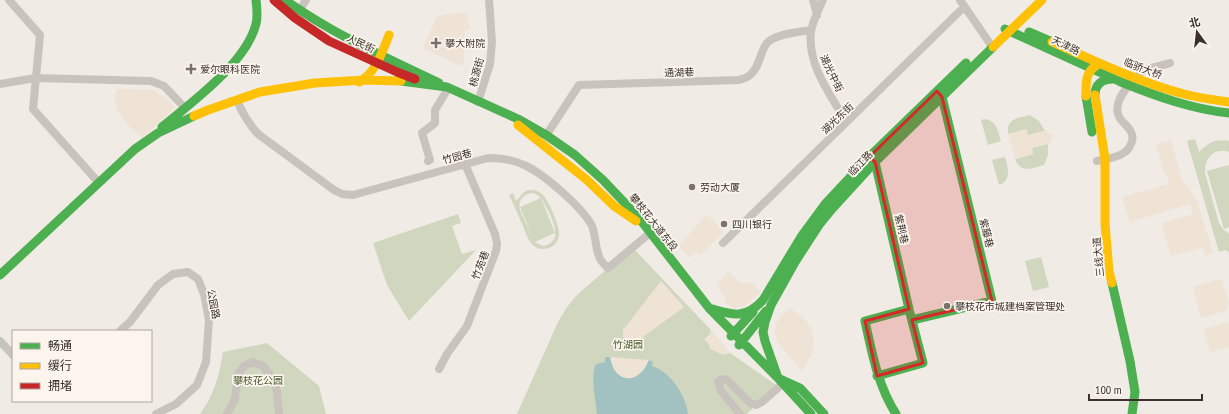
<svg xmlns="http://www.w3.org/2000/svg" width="1229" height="414" font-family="'PT Sans Narrow','Noto Sans SC',sans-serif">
  <rect width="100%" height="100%" fill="#f0ebe5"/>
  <path fill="#d1d6bf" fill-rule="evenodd" d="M1030,115L1039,121L1045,131L1028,135L1026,129L1008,134C1006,118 1019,118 1030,115Z
    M985,119C997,121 998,131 1001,141L988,145L981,120Z
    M1195,139L1199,152C1207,143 1216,138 1229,141V152C1214,147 1204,159 1205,173L1219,223L1222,228L1229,234V252H1228L1226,250L1219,252L1187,141Z
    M1048,144V155L1044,165C1032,168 1021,174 1015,159L1033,154L1032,148Z
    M1005,157C1008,168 1012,180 999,185L992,160Z
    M1229,165V227L1224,229L1207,171Z
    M528,190C533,190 538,190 542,194C548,199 561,228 559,236C557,249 539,254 531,243C527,238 525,231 523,226C518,215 514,205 509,195L513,193L516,201L523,193ZM533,193C538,195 540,197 543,201C548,211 564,236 549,244C544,247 539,245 535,242L555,233L541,198L520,207L534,241L520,210C518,200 523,194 533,193Z
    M458,214L461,223L452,226L462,254L476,250L409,321L387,285L373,243Z
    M632,247L711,330L730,353L779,387L756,405L747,414H517L558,322L567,307L577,295Z
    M1041,257L1049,287L1033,291L1025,261Z
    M267,343L319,386L326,414H200C214,395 219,376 223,352Z"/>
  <path fill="#eee3d5" d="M467,12L470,29L465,30L464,63L460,66L423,48L437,16Z
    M117,89L153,90L167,99L175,108L143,138L128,125L117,110L115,101Z
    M1026,129L1028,135L1047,130L1048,134L1052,133L1053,138L1050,139L1051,143L1032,148L1033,154L1015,159L1008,134Z
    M1171,140L1182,180L1191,191L1197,201L1213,252L1206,256L1203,247L1171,256L1165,236L1162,223L1193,214L1190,204L1130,222L1122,197L1169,184L1166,173L1164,172L1156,144Z
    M707,214L724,232L701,255L697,252L690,258L678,245L685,239Z
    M728,271L740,283H752L761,292L745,306L739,307L735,309L731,307L726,303L725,296L716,285Z
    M1218,279L1222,280L1229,304L1226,311L1201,318L1193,287Z
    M661,281L684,307L639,340L633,342L627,341L623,337V330Z
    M790,308L805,319L811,329L814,341L812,353L802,371L778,343L775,333L776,324L781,316Z
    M1229,322V347L1210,352L1204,329Z
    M711,330L730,353L723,355L710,349L709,344L704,339L709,335Z
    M610,357L649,360L643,372L638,376L632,378H626L620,376L615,371L613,368Z"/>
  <path fill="#a1c2c1" d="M605,357H610C614,384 639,386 649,360L653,362L652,366C671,372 686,396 688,414H597C596,400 590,377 596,364L605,362Z"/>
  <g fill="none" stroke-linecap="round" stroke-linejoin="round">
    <path stroke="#c9c3be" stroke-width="8" d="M9,0L40,35L33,109L99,183
      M813,0L817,15
      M823,0C819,9 812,22 811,32C807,65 831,95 846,122
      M960,0L993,48
      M299,11L306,0
      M0,84L35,78L151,81L164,86L185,108
      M478,102L490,64L492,42L489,0
      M239,105C244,116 250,125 258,134L334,190L342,194L353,195L488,158C501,158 512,159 524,165C543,173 583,208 592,226C596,236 595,247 599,256C600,261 605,265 608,268L650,233
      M549,131L579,85L739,80C742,79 747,78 750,75C761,66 759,51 768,42C776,34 799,32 811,30
      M428,161L430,160L422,133L435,123V110L446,92
      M1097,161C1110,158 1126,157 1131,144C1133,140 1133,136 1131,132C1128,125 1120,122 1118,114C1115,104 1122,94 1128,86C1133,81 1137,74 1143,71C1151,67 1162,66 1170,63
      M723,243L964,7
      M120,331L130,322L158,285L173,274L188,272L198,279L204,294L209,320L206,362L197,385L176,404L156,414
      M0,341L13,355
      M439,369L447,354L467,326L496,251L497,243L495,234L465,164
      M227,414L235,399L238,375L244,366L253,362L263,366L272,378L277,391L279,414
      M740,414L721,391L718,382L720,380L723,379L727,380L750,403L756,405L762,402L779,387L782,383"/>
    <path stroke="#4caf50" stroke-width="9" d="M285,0C333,34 386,58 439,83
      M1005,29L1121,82
      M1029,32L1052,42
      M401,81L447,87L518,119L546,135L575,155L603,180L639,218L709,308L778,378L811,414
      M1095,95C1095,84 1102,79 1113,79
      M1086,96L1092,132
      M162,127C192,102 246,63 256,24C258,16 257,8 256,0
      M871,159L875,162L909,309L865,321C872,353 878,386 896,414
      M0,275L135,149L158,133L194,116
      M1112,283L1130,361L1135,392L1132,414
      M709,308C732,315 745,320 763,300L801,237L826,203L869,157L966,63
      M912,320L992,301L942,97L939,93
      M731,336L753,312
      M739,345L766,311
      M877,376L923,363L910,313
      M824,414L800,388L778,378L765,341L763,332L765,322L771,305L795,262L819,225L832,209L875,162L993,47"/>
    <path stroke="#ffc107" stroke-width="9" d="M993,47L1042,0
      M359,82C376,73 382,52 389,35
      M1095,95L1105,159V224L1109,271L1112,283
      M1086,96C1086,83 1085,72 1097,65
      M194,116L208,110L260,92L315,83L364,80L401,81
      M518,125L587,180L614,206L636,221"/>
    <path stroke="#c62828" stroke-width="9" d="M274,0L295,18L329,41L397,72L415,79"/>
    <path stroke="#4caf50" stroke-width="9" d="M1121,82C1156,96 1191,109 1229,113"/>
    <path stroke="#ffc107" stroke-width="9" d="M1052,42C1095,61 1138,82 1184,94C1199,98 1214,100 1229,102"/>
  </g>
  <path fill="#d62828" fill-opacity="0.2" stroke="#d62828" stroke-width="3" stroke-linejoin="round" d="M937,91L942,97L992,301L912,320L923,363L877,376L865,321L909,309L875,162L869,157Z"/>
  <g fill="#7a716c" stroke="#fbf5ee" stroke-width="1.5">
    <path d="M434 37h4v4h4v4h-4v4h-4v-4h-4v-4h4z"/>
    <path d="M189 63h4v4h4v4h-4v4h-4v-4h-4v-4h4z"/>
    <circle cx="692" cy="187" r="4"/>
    <circle cx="724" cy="224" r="4"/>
    <circle cx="947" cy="306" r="4"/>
  </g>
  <g text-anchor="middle" stroke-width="3.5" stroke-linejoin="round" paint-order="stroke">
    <g font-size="10" fill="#3b302b" stroke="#fbf5ee">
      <text transform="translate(361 43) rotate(25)" y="4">人民街</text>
      <text transform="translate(1066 45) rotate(25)" y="4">天津路</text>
      <text transform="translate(1143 68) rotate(21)" y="4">临骄大桥</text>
      <text transform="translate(476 72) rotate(-75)" y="4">桃源街</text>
      <text transform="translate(679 72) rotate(-2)" y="4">通湖巷</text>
      <text transform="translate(832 73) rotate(64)" y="4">湖光中街</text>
      <text transform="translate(837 118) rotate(-44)" y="4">湖光东街</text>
      <text transform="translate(457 156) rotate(-15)" y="4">竹园巷</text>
      <text transform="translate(860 163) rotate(-46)" y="4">临江路</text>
      <text transform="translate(654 222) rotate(51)" y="4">攀枝花大道东段</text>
      <text transform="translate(902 229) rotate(77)" y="4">紫荆巷</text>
      <text transform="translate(987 233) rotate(76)" y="4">紫藤巷</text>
      <text transform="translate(1098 257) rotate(-96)" y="4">三线大道</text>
      <text transform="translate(480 265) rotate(-69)" y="4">竹苑巷</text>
      <text transform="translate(214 304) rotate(79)" y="4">公园路</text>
    </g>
    <g font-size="10" fill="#3b302b" stroke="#fbf5ee" text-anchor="start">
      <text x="445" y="47">攀大附院</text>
      <text x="200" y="73">爱尔眼科医院</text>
      <text x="700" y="191">劳动大厦</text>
      <text x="732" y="228">四川银行</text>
      <text x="955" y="310">攀枝花市城建档案管理处</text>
    </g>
    <g font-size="10" fill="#4a5a2e" stroke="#fbf5ee">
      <text x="628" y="348">竹湖园</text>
      <text x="258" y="384">攀枝花公园</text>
    </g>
  </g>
  <rect x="12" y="330" width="140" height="72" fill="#fbf5ee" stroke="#aea6a0"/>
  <rect x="20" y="343" width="20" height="6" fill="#4caf50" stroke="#aea6a0"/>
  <text x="48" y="350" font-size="12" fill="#3b302b">畅通</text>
  <rect x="20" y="363" width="20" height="6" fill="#ffc107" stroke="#aea6a0"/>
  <text x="48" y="370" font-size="12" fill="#3b302b">缓行</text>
  <rect x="20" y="383" width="20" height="6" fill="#c62828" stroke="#aea6a0"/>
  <text x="48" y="390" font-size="12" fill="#3b302b">拥堵</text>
  <g transform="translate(1197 32) rotate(345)" stroke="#fbf5ee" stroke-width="3" paint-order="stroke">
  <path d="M0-3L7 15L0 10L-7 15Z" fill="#3b302b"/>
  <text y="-6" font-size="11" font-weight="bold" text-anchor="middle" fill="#3b302b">北</text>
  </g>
  <path d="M1089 394v6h113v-6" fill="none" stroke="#3b302b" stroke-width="2"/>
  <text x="1095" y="394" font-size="12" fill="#3b302b" stroke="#fbf5ee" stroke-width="3" paint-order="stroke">100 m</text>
</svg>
